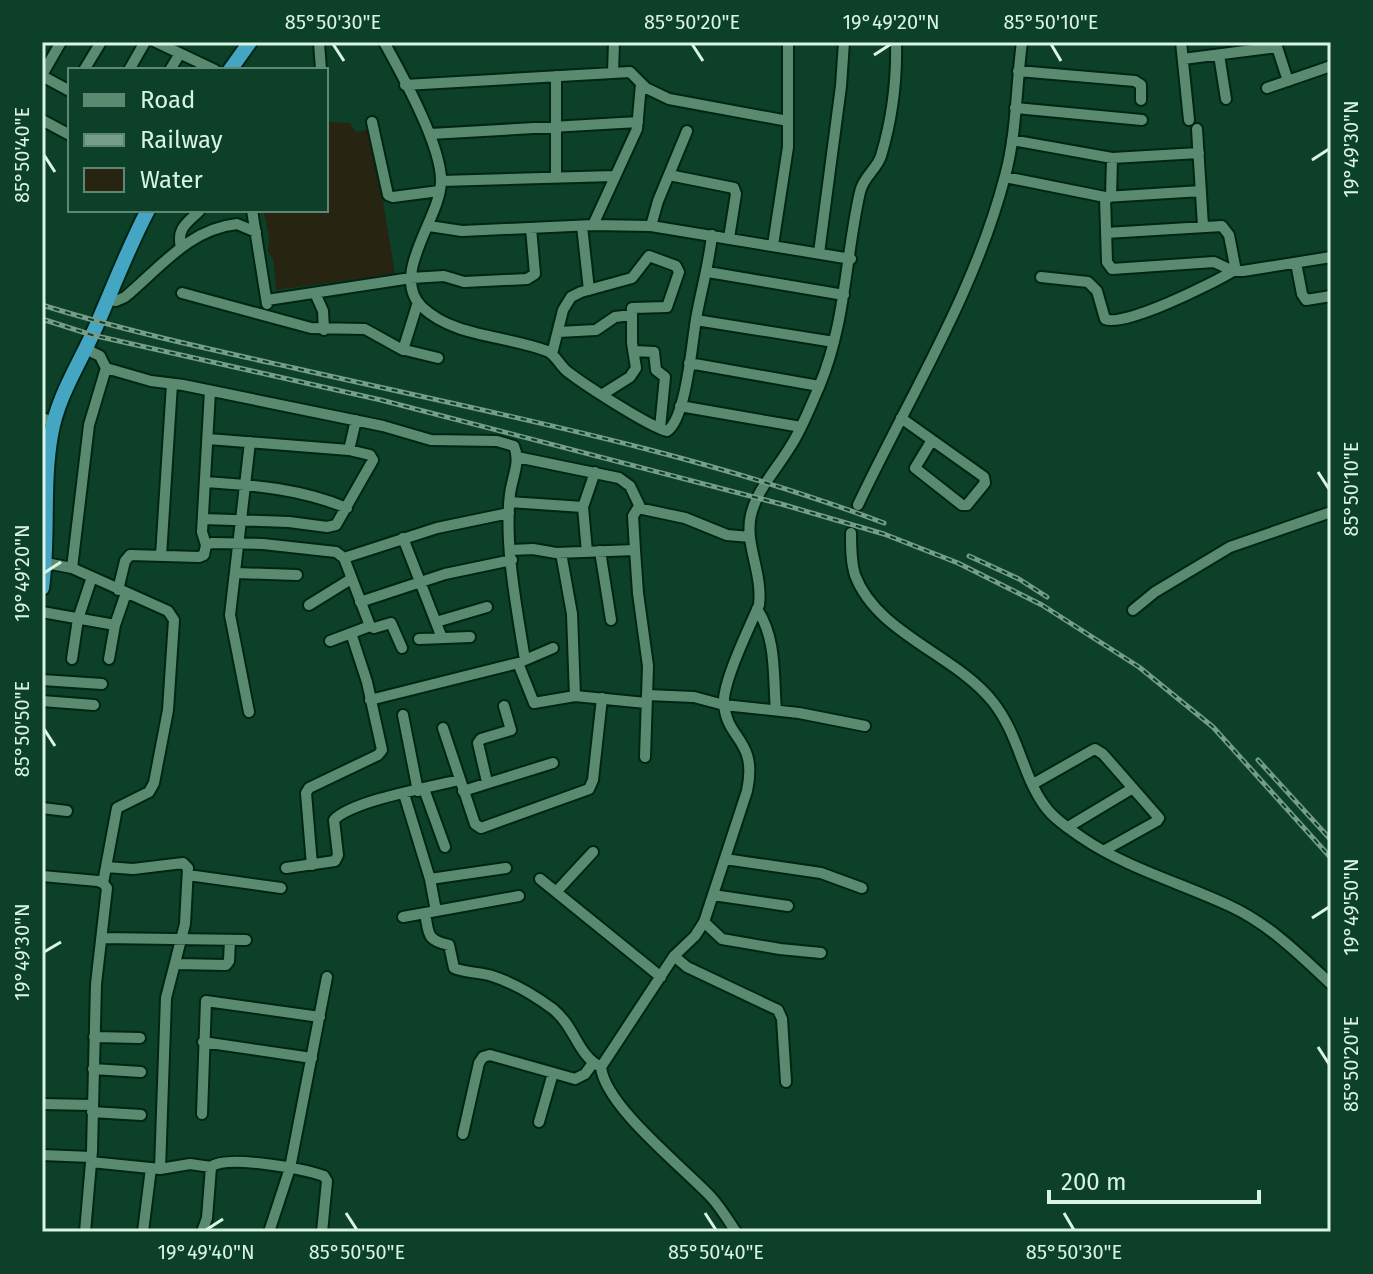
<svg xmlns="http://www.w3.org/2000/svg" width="1373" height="1274" font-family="'Fira Sans',sans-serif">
  <rect width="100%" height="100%" fill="#0c4029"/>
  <path fill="#272411" d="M326,122L350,123L356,132L371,129L395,274L276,290L273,259L268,251L269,236L263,210H326Z"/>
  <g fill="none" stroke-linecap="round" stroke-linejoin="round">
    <g stroke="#002514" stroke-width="14">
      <path id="minor" d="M156,42L215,70
        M319,42L321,70
        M384,42C402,75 442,146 441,182C440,219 389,275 422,307C455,338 506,335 547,351C556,355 560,366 568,372C585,385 648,426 667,431C686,419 692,343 696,319C701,291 709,264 712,235
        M1181,42L1189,120
        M1219,55L1226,99
        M1183,59L1277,47L1288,81
        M84,70L101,42
        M129,70L145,42
        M170,70L179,55
        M1018,71L1135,81L1141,85V100
        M613,73L614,42
        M42,75L61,42
        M42,76L70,91
        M556,76V178
        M405,85L630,72L646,88L669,99L788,121
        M1267,88L1331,66
        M1015,108L1142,120
        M42,120L70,135
        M372,122L388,195L393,197L439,191
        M1197,129L1203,226
        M430,134L638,122
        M1012,140L1112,158L1199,153
        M669,175L734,188L736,194L729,238
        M1005,177L1105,197L1201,191
        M441,181L614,176
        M1105,197L1107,262L1112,269L1214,262L1233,271H1243L1331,257
        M1111,197L1112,158
        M252,210L267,304
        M593,225L637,129L641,84
        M429,226L462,231L593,225L651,226L851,259
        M582,226L589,290
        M651,226L658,201L687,131
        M773,245L788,147V42
        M181,247C176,227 189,222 200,210
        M819,253L841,86L844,42
        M1296,263L1302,294L1306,300L1331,296
        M708,272L844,295
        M1041,277L1088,282L1097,291L1105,319C1123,328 1214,283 1233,271L1235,266L1229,235L1222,226L1106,233
        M182,293L311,328L365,329L401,349L438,358
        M315,293L323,311L324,330
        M107,299L116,301L125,297C160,268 189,229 237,224L256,232
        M267,300L411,278L444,276L464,282L527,279L535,274L531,228
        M696,320L834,342
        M558,332L596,330L615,317L632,315
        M86,349L100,356L106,368L151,381L183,385L383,426L431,440L497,441L514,446C521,462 512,477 510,494C504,545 517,610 525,660
        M403,350L418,302
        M634,351L654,352L656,370L665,377L660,428
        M552,354L563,310L571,297L581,292L632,278L649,256L676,266L679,272L667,307L632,308V343L636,368L630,377L603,394
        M689,363L819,386
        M680,406L801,427
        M42,418L54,422
        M901,418L984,477L985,483L967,505H962L915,468L932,440
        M349,450L356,420
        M517,457L619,478L630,486L641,509
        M205,482C255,485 301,489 347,508
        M509,502L583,507
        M858,505C909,397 975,292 1005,176C1017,132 1016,86 1022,42
        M203,519L289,522L327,527L336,525L373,460L370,455L349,450L208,439
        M851,533C851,548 851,562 855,575C877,634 955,654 993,702C1019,735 1022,774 1044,805C1053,818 1068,828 1081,837C1126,868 1181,883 1230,906C1269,924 1300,955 1331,984
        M403,538L442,638
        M206,545L202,532L210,391
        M511,550L533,549L556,553L635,550L633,516L638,508L685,518L727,535L750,537
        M635,550L638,593L648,666L645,757
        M600,551L611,620
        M587,552L583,507L595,472
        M561,553L572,614L575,696
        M161,556L172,384
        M344,558L437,528L509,513
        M46,563L72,568L168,611L174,620L168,710L154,783L149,792L117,808L103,883
        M72,568L89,425L106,368
        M236,573L297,575
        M118,590L125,561L130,555L199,557L204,555L206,545L212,543L263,544L336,552L344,558L370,626L374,628L391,623L402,648
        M360,602L445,574L512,560
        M309,605L351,579
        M757,609C777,639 773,676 776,710
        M1133,610L1155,592L1230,547L1331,512
        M42,612L115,625
        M436,622L487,607
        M419,639L470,637
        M330,641L370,626
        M72,659L78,619L92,577
        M109,659L115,625L126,593
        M518,663L534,703L575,696L646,703
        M42,680L102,684
        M647,695L694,697L724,705L799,713L865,726
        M370,700L518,663L553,648
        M42,701L94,705
        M249,712L230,615L250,442
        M403,715L418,791
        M443,728L475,824L481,828L589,789L593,780L602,698
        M487,782L478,743L481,739L511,730L504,706
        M1033,784L1091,751L1095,749L1103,754L1159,818L1157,821L1105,850
        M424,789L445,847
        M463,791L553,763
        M404,794L430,879L436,911
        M42,808L67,811
        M1068,827L1133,788
        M725,859L821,873L862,888
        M312,865L306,793L309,788L378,755L382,750L367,682L351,633
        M106,867L133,869L183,863L188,868L185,924L166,998L160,1169
        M286,868L335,861L338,855L334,820C351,801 430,787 459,780
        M188,875L281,888
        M42,876L98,881L103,883L107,888L96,984L92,1151L85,1232
        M430,879L506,868
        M540,879L661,977
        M556,892L593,852
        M713,895L788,906
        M425,913C429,934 426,940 449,945L454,968C466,973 479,972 492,976C514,983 534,995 553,1009C576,1028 577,1055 601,1067
        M403,917L519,896
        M704,922L722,939L780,949L821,953
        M102,938L246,940
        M674,956L687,967L778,1010L782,1019L786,1082
        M176,964L226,965L229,961L230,940
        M94,1037L140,1038
        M203,1042L312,1058
        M93,1069L141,1072
        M42,1104L92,1105
        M92,1112L141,1115
        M202,1114L206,1001L320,1017
        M539,1122L553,1073
        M463,1134L479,1063L483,1057L490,1055L575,1079L585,1074L593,1063
        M42,1155L91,1157
        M91,1162L160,1169L190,1164L211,1167
        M143,1232L151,1168
        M202,1232L207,1218L211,1167C226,1154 304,1169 324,1176L327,1181L322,1232
        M269,1232L290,1168L327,977
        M736,1232C728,1220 721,1208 711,1197C683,1167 605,1106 601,1067L674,956L695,936L704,922L747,791C758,739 727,741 724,704C722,683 750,626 759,605C763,573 744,543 751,515C757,489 777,469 790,447C802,429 810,407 819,387C846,323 845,258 860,192C863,177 877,169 881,156C892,119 897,80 896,42"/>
    </g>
    <g stroke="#002514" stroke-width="18">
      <path id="highway" d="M230,70L250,42
        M42,588C49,537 42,486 51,435C58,394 82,360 98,322C114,285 129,246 148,210"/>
    </g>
    <use href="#minor" stroke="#5a8b70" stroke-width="10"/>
    <use href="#highway" stroke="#44a6c2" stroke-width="14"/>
    <g stroke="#769d89" stroke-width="5">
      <path id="rail" d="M42,305C125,331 209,349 294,368C492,413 694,451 884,523
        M42,319L92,335L381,400L781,504L884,534L958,563L1042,605L1139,667L1213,727L1331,858
        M969,556L1019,579L1047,597
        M1258,760L1331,840"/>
    </g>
    <use href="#rail" stroke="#0c4029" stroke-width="2" stroke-dasharray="6" stroke-linecap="butt"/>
  </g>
  <path fill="none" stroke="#daf4e4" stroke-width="3" d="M333,44L344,61M692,44L703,61M1051,44L1061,61M874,55L891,44M44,155L55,172M1312,160L1329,149M1318,472L1329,489M44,573L61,562M44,729L55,746M1312,918L1329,907M44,952L61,942M1318,1047L1329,1064M346,1213L357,1230M705,1213L716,1230M1064,1213L1074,1230M206,1230L223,1219"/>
  <rect width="1373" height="1274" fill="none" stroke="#0c4029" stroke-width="88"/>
  <rect x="68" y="68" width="260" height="144" fill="#0c4029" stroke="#5e8874" stroke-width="2"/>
  <rect x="84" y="94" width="40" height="12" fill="#5a8b70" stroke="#5e8874" stroke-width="2"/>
  <text x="140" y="108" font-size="24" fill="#daf4e4">Road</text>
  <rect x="84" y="134" width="40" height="12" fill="#769d89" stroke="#5e8874" stroke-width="2"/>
  <text x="140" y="148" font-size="24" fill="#daf4e4">Railway</text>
  <rect x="84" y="168" width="40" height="24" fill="#272411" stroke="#5e8874" stroke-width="2"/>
  <text x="140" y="188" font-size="24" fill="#daf4e4">Water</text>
  <path d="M1049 1190v12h210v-12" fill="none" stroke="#daf4e4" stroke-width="4"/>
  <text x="1061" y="1190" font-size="24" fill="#daf4e4" stroke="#0c4029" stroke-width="6" paint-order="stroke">200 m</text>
  <rect x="44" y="44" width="1285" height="1186" fill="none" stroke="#daf4e4" stroke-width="3"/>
  <g font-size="20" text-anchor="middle" fill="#daf4e4">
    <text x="333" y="29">85°50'30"E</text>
    <text x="692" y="29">85°50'20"E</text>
    <text x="891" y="29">19°49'20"N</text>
    <text x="1051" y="29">85°50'10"E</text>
    <text transform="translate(1351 149) rotate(-90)" y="7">19°49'30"N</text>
    <text transform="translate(22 155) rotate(-90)" y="7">85°50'40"E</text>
    <text transform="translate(1351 489) rotate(-90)" y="7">85°50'10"E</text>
    <text transform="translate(22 573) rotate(-90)" y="7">19°49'20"N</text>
    <text transform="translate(22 729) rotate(-90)" y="7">85°50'50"E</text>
    <text transform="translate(1351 907) rotate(-90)" y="7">19°49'50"N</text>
    <text transform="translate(22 952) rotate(-90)" y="7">19°49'30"N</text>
    <text transform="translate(1351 1064) rotate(-90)" y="7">85°50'20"E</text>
    <text x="206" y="1259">19°49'40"N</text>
    <text x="357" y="1259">85°50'50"E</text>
    <text x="716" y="1259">85°50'40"E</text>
    <text x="1074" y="1259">85°50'30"E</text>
  </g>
</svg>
